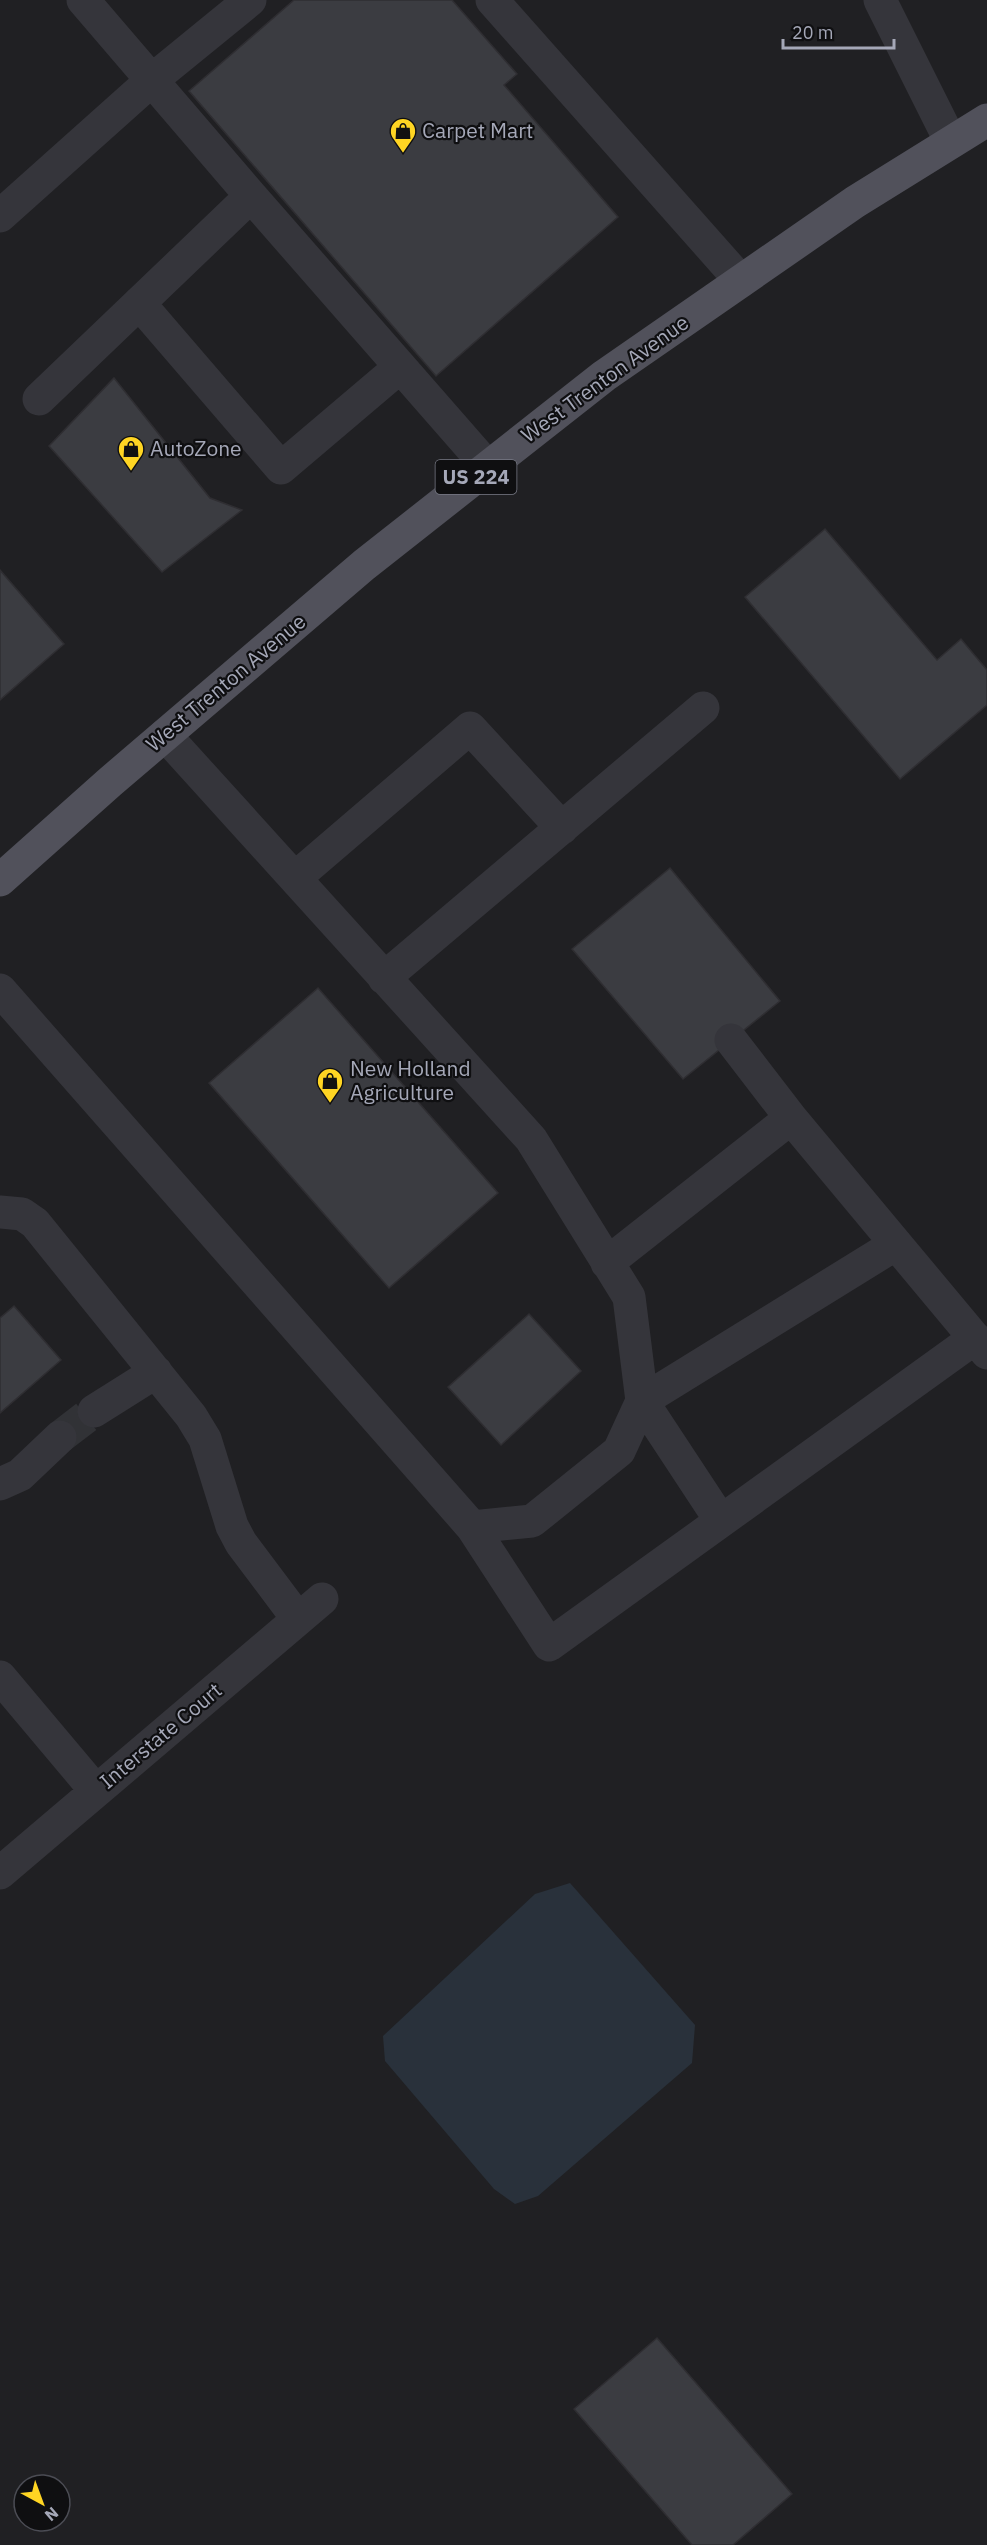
<svg xmlns="http://www.w3.org/2000/svg" width="987" height="2545" font-family="'IBM Plex Sans',sans-serif">
  <rect width="100%" height="100%" fill="#141416"/>
  <path fill="#202023" fill-rule="evenodd" d="M0,0H987V2545H0ZM24,2485H60V2521H24Z"/>
  <path fill="#29313b" d="M570,1883L695,2025L692,2063L538,2196L515,2204L494,2189L385,2061L383,2036L535,1894Z"/>
  <path fill="#3b3c41" stroke="#2f2e32" stroke-width="1.5" d="M294,0H452L517,74L504,85L618,217L436,376L189,91Z
    M114,378L210,498L242,510L162,572L49,446Z
    M825,529L937,660L961,639L987,670V705L900,779L745,597Z
    M0,570L64,644L0,700Z
    M670,868L780,1001L683,1079L572,949Z
    M318,988L498,1193L389,1288L209,1083Z
    M14,1306L61,1360L0,1413V1318Z
    M529,1314L581,1371L501,1445L448,1387Z
    M657,2338L792,2494L733,2545H692L574,2409Z"/>
  <g fill="none" stroke-linecap="round" stroke-linejoin="round">
    <path stroke="#313236" stroke-width="33" stroke-dasharray="33 16" stroke-linecap="butt" d="M60,1437L94,1411"/>
    <path stroke="#35353b" stroke-width="33" d="M83,0L251,196L488,467
      M492,0L741,281
      M880,0L951,142
      M0,216L152,80L250,0
      M139,303L281,468L400,367
      M39,399L251,196
      M295,878L470,728L562,828
      M384,978L703,708
      M0,990L472,1527L532,1521L619,1451L642,1401L629,1297L531,1139L165,735
      M731,1040L791,1118L987,1353
      M0,1212L22,1214L35,1223L191,1416L205,1439L232,1526L241,1543L298,1619
      M607,1263L791,1118
      M94,1411L156,1372
      M0,1484L20,1475L60,1437
      M721,1521L642,1401L896,1244
      M472,1527L549,1645L975,1338
      M0,1677L96,1791
      M0,1873L322,1599"/>
    <path stroke="#51515b" stroke-width="33" d="M0,880L110,782L364,565L604,376L855,202L987,120"/>
  </g>
  <defs>
    <g id="shop-pin" transform="scale(1.35)"><path d="M0 17L-7.5 6A9.5 9.5 0 1 1 7.5 6Z" fill="#ffd523" stroke="#0f0f11"/><path d="M-5-2.5h2.3a2.7 3.5 0 0 1 5.4 0H5L5.5 6h-11ZM-1.5-2.5h3a1.5 2.3 0 0 0-3 0Z" fill="#111"/></g>
  </defs>
  <g fill-rule="evenodd">
    <use href="#shop-pin" x="403" y="131"/>
    <use href="#shop-pin" x="131" y="449"/>
    <use href="#shop-pin" x="330" y="1081"/>
  </g>
  <g text-anchor="middle" stroke-width="4.5" stroke-linejoin="round" paint-order="stroke">
    <rect fill="#0f0f11" stroke="#787a86" stroke-width="1.5" x="435.5" y="460" width="81" height="34" rx="4.5"/>
    <g font-size="20" font-weight="bold" fill="#a5a8b8">
      <text x="476" y="484">US 224</text>
    </g>
    <g font-size="21" fill="#a5a8b8" stroke="#0f0f11" text-anchor="start">
      <text x="422" y="138">Carpet Mart</text>
      <text x="150" y="456">AutoZone</text>
      <text x="350" y="1076">New Holland<tspan x="350" dy="24">Agriculture</tspan></text>
    </g>
    <g font-size="21" fill="#a5a8b8" stroke="#0f0f11">
      <text transform="translate(605 379) rotate(-36)" y="7">West Trenton Avenue</text>
      <text transform="translate(226 683) rotate(-40)" y="7">West Trenton Avenue</text>
      <text transform="translate(161 1736) rotate(-40)" y="7">Interstate Court</text>
    </g>
  </g>
  <g transform="translate(42 2503) rotate(139)"><circle r="28" fill="#0f0f11" stroke="#4b4c54" stroke-width="1.5"/>
  <path d="M0-4.5L10 22L0 15L-10 22Z" fill="#ffd523"/>
  <text y="-9" font-size="16" font-weight="bold" text-anchor="middle" fill="#a5a8b8">N</text>
  </g>
  <path d="M783 39v9h111v-9" fill="none" stroke="#a5a8b8" stroke-width="3"/>
  <text x="792" y="39" font-size="18" fill="#a5a8b8" stroke="#0f0f11" stroke-width="4.5" paint-order="stroke">20 m</text>
</svg>
